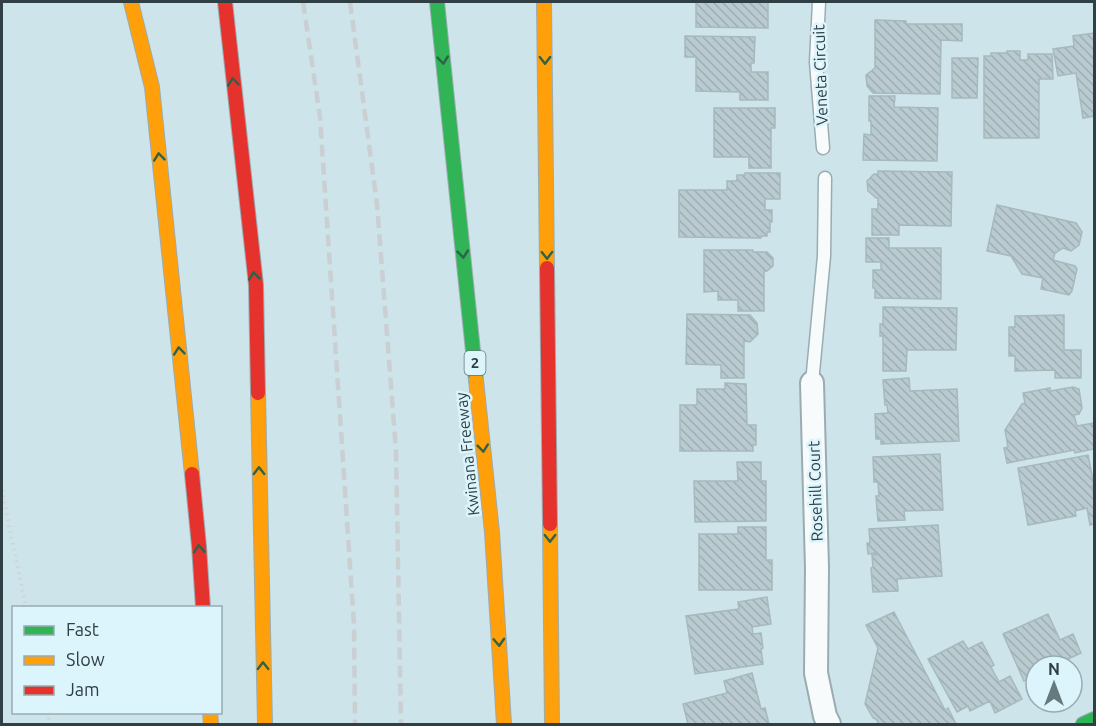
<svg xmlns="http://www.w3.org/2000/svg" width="1096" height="726" font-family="Ubuntu,sans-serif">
  <defs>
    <pattern id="building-back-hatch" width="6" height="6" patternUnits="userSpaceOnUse" patternTransform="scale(1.5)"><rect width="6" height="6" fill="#b9cbd0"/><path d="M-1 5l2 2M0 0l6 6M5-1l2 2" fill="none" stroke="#9fafb4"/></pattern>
  </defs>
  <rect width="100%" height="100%" fill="#cde4ea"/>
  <path fill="url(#building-back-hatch)" stroke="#a6b9bd" stroke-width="1.5" d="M696,2H768V28L696,27Z
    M875,20L906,21V24H962V41L941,40L940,94L873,93L867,86L866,75L875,68Z
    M1094,33V116L1083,118L1076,73L1058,76L1053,49L1074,46L1073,36Z
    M685,36L755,37L754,63H751V72H768V100H740V92L696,91V57H685Z
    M1007,51H1020V60H1028V54H1052L1053,79H1039V138H984V56H991V53H1007Z
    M952,58H978L977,98H952Z
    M869,96H895L894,107L938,108L937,161L863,160L864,134L871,135V121H869Z
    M714,108H775V128H771V168H749V157H714Z
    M878,171L952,172L951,226L899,225V235H872V209H878V198H876L868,191L867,181L874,174H878Z
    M745,173H780V199H765V210H772V222H770V232H767V236H761V238L679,237V190H727V181H737V175H745Z
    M997,205L1076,223L1082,232L1079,245L1071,251L1063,248L1055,253L1053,260L1075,266L1077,269L1072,291L1069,295L1041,289L1043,278L1022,274L1011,256L987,251Z
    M866,238H889V248H941V299L875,298V288H873V270H881V262H866Z
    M704,250H753V252H767L773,258V266L767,271H764V311H738V300H718V291L704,292Z
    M883,307L957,308L956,350H907L906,371H883V336H880V324H883Z
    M687,314L750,315L757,323L758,334L750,342L744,341V378H721V365L686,364Z
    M1064,315V350H1081V378H1055V370L1015,371V356H1009V327H1015V316Z
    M909,378L910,391L957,389L959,441L881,444V439H876L875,414L888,413L887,405H885L883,380Z
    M725,383L746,384L747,425H756V445H753V451H680V405H697V389H725Z
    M1073,387L1079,389L1082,408L1079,414L1074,415L1077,426L1094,423V449L1075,453L1074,450L1007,463L1004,448L1008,447L1005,430L1022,404L1025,403L1023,393L1050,388V391Z
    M940,454L943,510L904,511L905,520L878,521L876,496H879L878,482H874L873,457Z
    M1088,455L1094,485L1092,486L1094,498V524L1090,525L1087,508L1075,511L1076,516L1028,525L1018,468Z
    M737,462H761V481H766V521L695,522L694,481H738Z
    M938,525L942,576L897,579L898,591L873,592L871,568L873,567L872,555H876V553L868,554L867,543H870L869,529Z
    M738,527H766V560H772V590H699V534H738Z
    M767,597L771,624L752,627L753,634L761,633L763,648L761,649L763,664L695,674L686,616L739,609L738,602Z
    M894,612L945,710L948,708L956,724H879L876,719L873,718L865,704L878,648L866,625Z
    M1048,614L1060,640L1073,634L1081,653L1057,664V666H1036V676L1024,681L1003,634Z
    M963,641L968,649L982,642L994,665L991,667L999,682L1010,676L1022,699L995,713L990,701L970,711L968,706L957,712L928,659Z
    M752,673L761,709L765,708L769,724H688L683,704L727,693L724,681Z"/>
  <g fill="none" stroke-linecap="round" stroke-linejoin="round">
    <g stroke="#9bacb1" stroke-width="15">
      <path id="lane" d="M819,2L816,62L823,148
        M812,383L824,256L825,178"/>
    </g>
    <g stroke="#9bacb1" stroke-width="26">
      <path id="street" d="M812,383L817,568L816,673L825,716L829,724"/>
    </g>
    <g stroke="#9bacb1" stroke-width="16">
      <path id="fast" d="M437,2L476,380
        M1083,724L1094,719"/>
    </g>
    <g stroke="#9bacb1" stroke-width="16">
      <path id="slow" d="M131,2L152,87L192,474
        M544,2L547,268
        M476,380L492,532L504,724
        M258,393L265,724
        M550,524L552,724
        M210,712L211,724"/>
    </g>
    <g stroke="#9bacb1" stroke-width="16">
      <path id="jam" d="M225,2L256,285L258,393
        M547,268L550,524
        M192,474L199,546L203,608"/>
    </g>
    <path stroke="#ced5d6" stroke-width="4" stroke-dasharray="1.5 4.5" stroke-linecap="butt" d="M2,490L26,608
      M48,712L50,724"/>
    <use href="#lane" stroke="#f8fbfc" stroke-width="12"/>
    <use href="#street" stroke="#f8fbfc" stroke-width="22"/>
    <use href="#fast" stroke="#30b455" stroke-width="14"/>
    <use href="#slow" stroke="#ff9f0a" stroke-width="14"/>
    <use href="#jam" stroke="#e5322d" stroke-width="14"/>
    <path stroke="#cad0d2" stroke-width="4.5" stroke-dasharray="12 6" stroke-linecap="butt" d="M303,2L320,117L354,625L355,724
      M350,2L377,204L396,451L401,724"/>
  </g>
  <defs><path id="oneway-chevron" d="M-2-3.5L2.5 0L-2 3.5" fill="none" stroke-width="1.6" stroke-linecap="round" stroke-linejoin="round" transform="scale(1.5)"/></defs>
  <g stroke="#2f6249">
    <use href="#oneway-chevron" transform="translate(443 60) rotate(84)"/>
    <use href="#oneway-chevron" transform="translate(545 60) rotate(89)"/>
    <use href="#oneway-chevron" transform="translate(233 82) rotate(-96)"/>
    <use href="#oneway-chevron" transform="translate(159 157) rotate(-96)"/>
    <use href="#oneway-chevron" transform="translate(463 254) rotate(84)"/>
    <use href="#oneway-chevron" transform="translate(547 255) rotate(89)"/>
    <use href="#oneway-chevron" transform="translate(254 276) rotate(-96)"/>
    <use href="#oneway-chevron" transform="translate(179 351) rotate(-96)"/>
    <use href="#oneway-chevron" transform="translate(483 448) rotate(84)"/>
    <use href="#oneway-chevron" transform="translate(259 471) rotate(-91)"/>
    <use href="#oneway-chevron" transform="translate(550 538) rotate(90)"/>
    <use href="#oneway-chevron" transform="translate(199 549) rotate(-94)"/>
    <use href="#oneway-chevron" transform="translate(499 642) rotate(87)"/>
    <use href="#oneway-chevron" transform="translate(263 666) rotate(-91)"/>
  </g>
  <g text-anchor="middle" stroke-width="5" stroke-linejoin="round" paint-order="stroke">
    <rect fill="#dcf4fb" stroke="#63757b" stroke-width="1.5" x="464.5" y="351" width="21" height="24" rx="4.5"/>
    <g font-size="15" font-weight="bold" fill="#2f3f44">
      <text x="475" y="368">2</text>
    </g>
    <g font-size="16" fill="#2f3f44" stroke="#dcf4fb">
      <text transform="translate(820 75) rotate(-92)" y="6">Veneta Circuit</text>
      <text transform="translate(467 454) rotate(-96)" y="6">Kwinana Freeway</text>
      <text transform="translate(815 491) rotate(-92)" y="6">Rosehill Court</text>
    </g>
  </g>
  <rect width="1096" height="726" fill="none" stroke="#2f3f44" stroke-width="6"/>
  <rect x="12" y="606" width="210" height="108" fill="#dcf4fb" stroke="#97acb2" stroke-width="1.5"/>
  <rect x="24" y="626" width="30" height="9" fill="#30b455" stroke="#97acb2" stroke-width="1.5"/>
  <text x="66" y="636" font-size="18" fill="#2f3f44">Fast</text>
  <rect x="24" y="656" width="30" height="9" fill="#ff9f0a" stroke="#97acb2" stroke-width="1.5"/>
  <text x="66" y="666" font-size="18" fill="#2f3f44">Slow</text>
  <rect x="24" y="686" width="30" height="9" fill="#e5322d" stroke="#97acb2" stroke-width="1.5"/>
  <text x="66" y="696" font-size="18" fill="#2f3f44">Jam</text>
  <g transform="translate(1054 684)"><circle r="28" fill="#dcf4fb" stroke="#97acb2" stroke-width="1.5"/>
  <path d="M0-4.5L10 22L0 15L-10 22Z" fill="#66797e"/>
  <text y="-9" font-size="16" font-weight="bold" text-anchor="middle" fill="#2f3f44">N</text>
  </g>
</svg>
